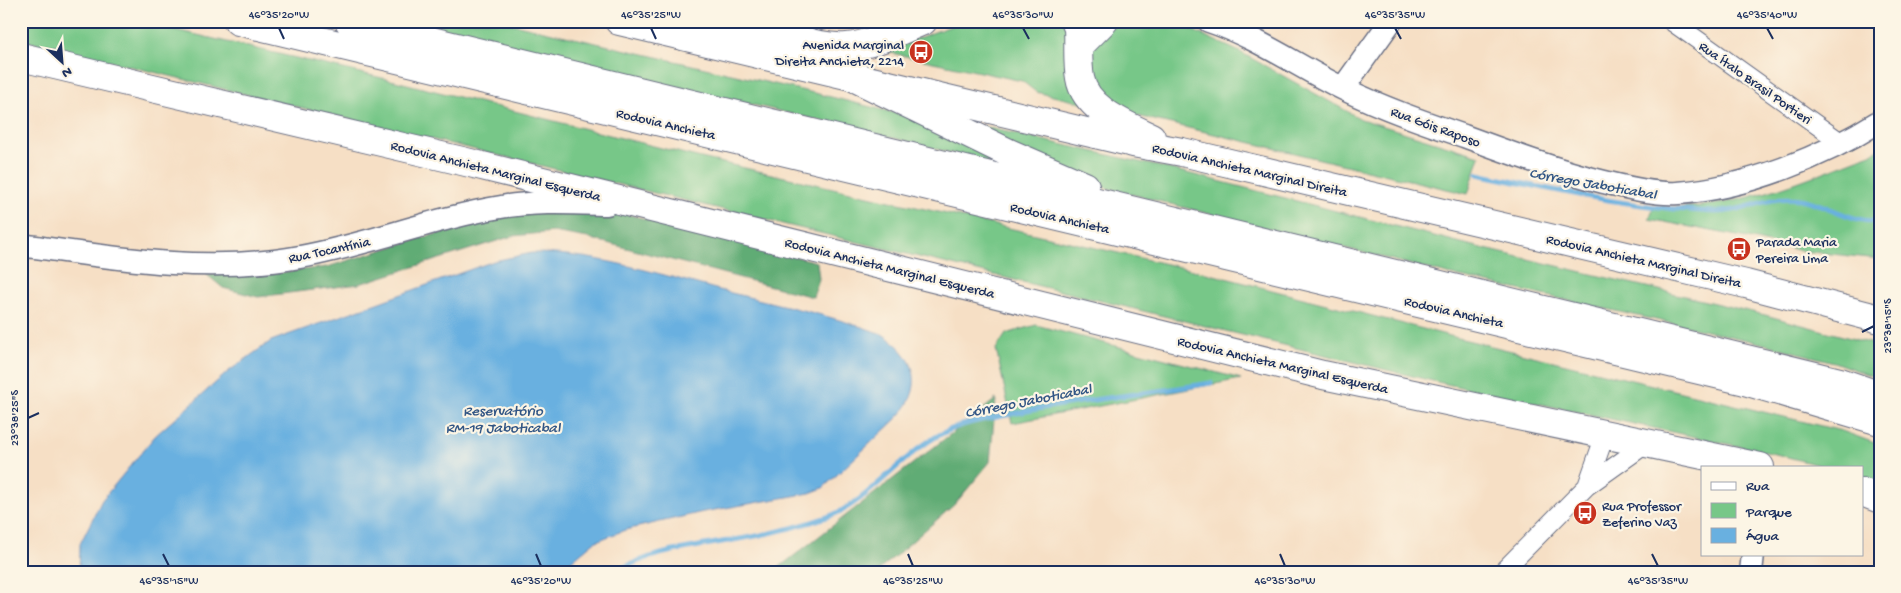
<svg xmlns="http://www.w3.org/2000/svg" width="1901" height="593" font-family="'Gochi Hand',sans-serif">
  <rect width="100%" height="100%" fill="#fcf5e5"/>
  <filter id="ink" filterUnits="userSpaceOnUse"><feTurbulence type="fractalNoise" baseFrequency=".02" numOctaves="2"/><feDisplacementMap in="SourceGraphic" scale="10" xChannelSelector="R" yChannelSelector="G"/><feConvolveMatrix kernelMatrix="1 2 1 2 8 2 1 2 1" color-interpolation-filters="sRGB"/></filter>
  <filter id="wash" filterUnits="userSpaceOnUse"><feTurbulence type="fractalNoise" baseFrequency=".0096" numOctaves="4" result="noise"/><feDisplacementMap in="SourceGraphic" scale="20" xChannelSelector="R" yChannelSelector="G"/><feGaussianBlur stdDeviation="1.12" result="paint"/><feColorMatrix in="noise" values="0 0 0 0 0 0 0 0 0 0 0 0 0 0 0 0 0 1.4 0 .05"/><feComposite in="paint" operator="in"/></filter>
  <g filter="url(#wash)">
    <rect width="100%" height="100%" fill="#f6dfc5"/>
    <path fill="#77c788" stroke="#497b73" d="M21,21H137L395,81L701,158L1206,273L1454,337L1842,431L1880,445V484L1862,477V467H1826L1780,455L1437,382L21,40Z
      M397,21H500L827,96L911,117L1047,180L915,143Z
      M965,21H1161L1183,26L1240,52L1361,119L1480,156L1468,194L1036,92L1022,81L882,51Z
      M958,121L1175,170L1485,249L1765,315L1880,346V379L1834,362L1752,341L1456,276L1111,189L1092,184Z
      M1880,148V259L1802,251L1748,238L1649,219L1654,206C1730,214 1801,180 1871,154Z
      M1036,325L1241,379L1012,423L996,349L1006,334Z"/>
    <path fill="#61ac74" stroke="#3e6e69" d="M561,212L626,214L817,262L819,279L813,297L588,238L553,232L513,236L359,284L258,297L223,288L206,274H270L327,267L417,239L519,213Z
      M996,399L990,462L955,504L877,572H773Z"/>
    <path fill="#69b0e0" stroke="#42709f" d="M532,253C596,253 662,275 723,291C776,304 831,315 882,334C916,355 926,386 898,417L823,488L810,493L703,512L625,530L594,542L558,572H79L80,544L102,500L155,436L229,371L271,341L494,261Z"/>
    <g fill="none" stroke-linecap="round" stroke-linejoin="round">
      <path stroke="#69b0e0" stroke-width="5" d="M1478,174C1556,191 1634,208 1714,212C1743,213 1771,194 1800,199C1826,203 1852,224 1880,221
        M615,572C651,552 689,548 728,541C761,536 795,528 827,517C869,503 902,453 943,433C964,422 989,419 1012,414C1078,400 1145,394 1211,383"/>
    </g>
  </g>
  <g filter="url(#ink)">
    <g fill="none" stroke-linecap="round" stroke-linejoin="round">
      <g stroke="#686d82" stroke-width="20">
        <path id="minor" d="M1671,21L1842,143
          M1587,486L1605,435
          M1502,572L1587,486L1646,444"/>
      </g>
      <g stroke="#686d82" stroke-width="25">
        <path id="tertiary" d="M1209,21C1257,37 1299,67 1344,89C1383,108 1423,122 1464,136C1510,153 1556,170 1604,182C1625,187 1657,195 1678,193C1746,188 1823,157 1880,121
          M1343,88L1391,21
          M21,245C114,258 206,274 300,257C368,245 433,218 501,207C536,201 572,203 607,204
          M1751,572L1753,554"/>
      </g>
      <g stroke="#686d82" stroke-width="30">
        <path id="trunk" d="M619,21L1133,143L1182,152L1746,284L1880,319
          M1075,21L1078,28C1079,44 1077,62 1080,78C1085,109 1126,125 1151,137
          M698,39C709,35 720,30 731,28C770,24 808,50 847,47C873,45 900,30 923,21
          M1079,46L1104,21
          M21,57L462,161L1323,375L1760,467
          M1862,492L1880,499"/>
      </g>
      <g stroke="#686d82" stroke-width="30">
        <path id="motorway" d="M238,21L1745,381L1880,421
          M349,21L1726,354L1840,382L1880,396
          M847,74L1009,153L1085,186"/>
      </g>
      <use href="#minor" stroke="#fff" stroke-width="18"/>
      <use href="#tertiary" stroke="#fff" stroke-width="22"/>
      <use href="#trunk" stroke="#fff" stroke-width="28"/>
      <use href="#motorway" stroke="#fff" stroke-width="28"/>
    </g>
  </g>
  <path fill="none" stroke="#1b2f5e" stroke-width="2" d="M279,28L284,39M651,28L656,39M1023,28L1029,39M1395,28L1401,39M1767,28L1773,39M1862,332L1874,326M28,418L39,413M163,554L169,566M536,554L541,566M908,554L913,566M1280,554L1285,566M1652,554L1658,566"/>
  <defs>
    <g id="bus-disc" transform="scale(1.25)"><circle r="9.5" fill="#c8321e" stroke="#fcf5e5"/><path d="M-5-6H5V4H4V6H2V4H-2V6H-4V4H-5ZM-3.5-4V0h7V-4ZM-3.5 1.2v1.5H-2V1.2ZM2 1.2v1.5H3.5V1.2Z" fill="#fff"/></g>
  </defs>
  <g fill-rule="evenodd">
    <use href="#bus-disc" x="921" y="52"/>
    <use href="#bus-disc" x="1739" y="249"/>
    <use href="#bus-disc" x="1585" y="513"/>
  </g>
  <g text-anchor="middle" stroke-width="4.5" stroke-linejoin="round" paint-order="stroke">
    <g font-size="14" fill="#1b2f5e" stroke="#fcf5e5" text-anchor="start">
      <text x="904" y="49" text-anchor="end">Avenida Marginal<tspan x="904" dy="16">Direita Anchieta, 2214</tspan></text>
      <text x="1756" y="246">Parada Maria<tspan x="1756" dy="16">Pereira Lima</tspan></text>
      <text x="1602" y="510">Rua Professor<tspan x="1602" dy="16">Zeferino Vaz</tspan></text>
    </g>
    <g font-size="14" fill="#1b2f5e" stroke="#fcf5e5">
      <text transform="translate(1756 82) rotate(35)" y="5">Rua Ítalo Brasil Portieri</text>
      <text transform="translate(666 123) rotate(13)" y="5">Rodovia Anchieta</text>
      <text transform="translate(1436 126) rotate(20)" y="5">Rua Góis Raposo</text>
      <text transform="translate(1250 169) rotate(13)" y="5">Rodovia Anchieta Marginal Direita</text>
      <text transform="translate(496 170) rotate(14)" y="5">Rodovia Anchieta Marginal Esquerda</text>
      <text transform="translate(1060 217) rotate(13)" y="5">Rodovia Anchieta</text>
      <text transform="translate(329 249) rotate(-12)" y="5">Rua Tocantínia</text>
      <text transform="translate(1644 260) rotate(13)" y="5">Rodovia Anchieta Marginal Direita</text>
      <text transform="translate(890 267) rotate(14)" y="5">Rodovia Anchieta Marginal Esquerda</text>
      <text transform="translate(1454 311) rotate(13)" y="5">Rodovia Anchieta</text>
      <text transform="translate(1283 364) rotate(13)" y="5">Rodovia Anchieta Marginal Esquerda</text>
    </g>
    <g font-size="15" font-style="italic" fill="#325685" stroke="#fcf5e5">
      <text transform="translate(1593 183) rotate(10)" y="5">Córrego Jaboticabal</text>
      <text transform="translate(1028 400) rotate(-11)" y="5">Córrego Jaboticabal</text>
      <text x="503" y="415">Reservatório<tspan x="503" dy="17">RM-19 Jaboticabal</tspan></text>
    </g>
  </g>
  <rect width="1901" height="593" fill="none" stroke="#fcf5e5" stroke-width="55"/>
  <rect x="1701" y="466" width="162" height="90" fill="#fcf5e5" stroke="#a2a6af"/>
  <rect x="1711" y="482" width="25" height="8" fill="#ffffff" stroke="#a2a6af"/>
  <text x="1746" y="490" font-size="15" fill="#1b2f5e">Rua</text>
  <rect x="1711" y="503" width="25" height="15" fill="#77c788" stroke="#a2a6af"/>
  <text x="1746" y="516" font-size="15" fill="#1b2f5e">Parque</text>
  <rect x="1711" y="528" width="25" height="15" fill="#69b0e0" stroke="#a2a6af"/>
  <text x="1746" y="540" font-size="15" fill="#1b2f5e">Água</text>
  <g transform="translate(62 62) rotate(154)" stroke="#fcf5e5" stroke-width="4" paint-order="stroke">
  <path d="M0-4L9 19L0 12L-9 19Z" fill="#1b2f5e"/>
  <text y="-8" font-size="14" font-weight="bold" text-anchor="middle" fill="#1b2f5e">N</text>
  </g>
  <rect x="28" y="28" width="1846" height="538" fill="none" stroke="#1b2f5e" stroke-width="2"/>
  <g font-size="12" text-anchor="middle" fill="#1b2f5e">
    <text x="279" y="18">46°35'20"W</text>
    <text x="651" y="18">46°35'25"W</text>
    <text x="1023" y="18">46°35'30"W</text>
    <text x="1395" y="18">46°35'35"W</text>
    <text x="1767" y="18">46°35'40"W</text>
    <text transform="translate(1887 326) rotate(-90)" y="4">23°38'15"S</text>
    <text transform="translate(14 418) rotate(-90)" y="4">23°38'25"S</text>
    <text x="169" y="584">46°35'15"W</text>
    <text x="541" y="584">46°35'20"W</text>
    <text x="913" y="584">46°35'25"W</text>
    <text x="1285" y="584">46°35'30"W</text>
    <text x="1658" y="584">46°35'35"W</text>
  </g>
</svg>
